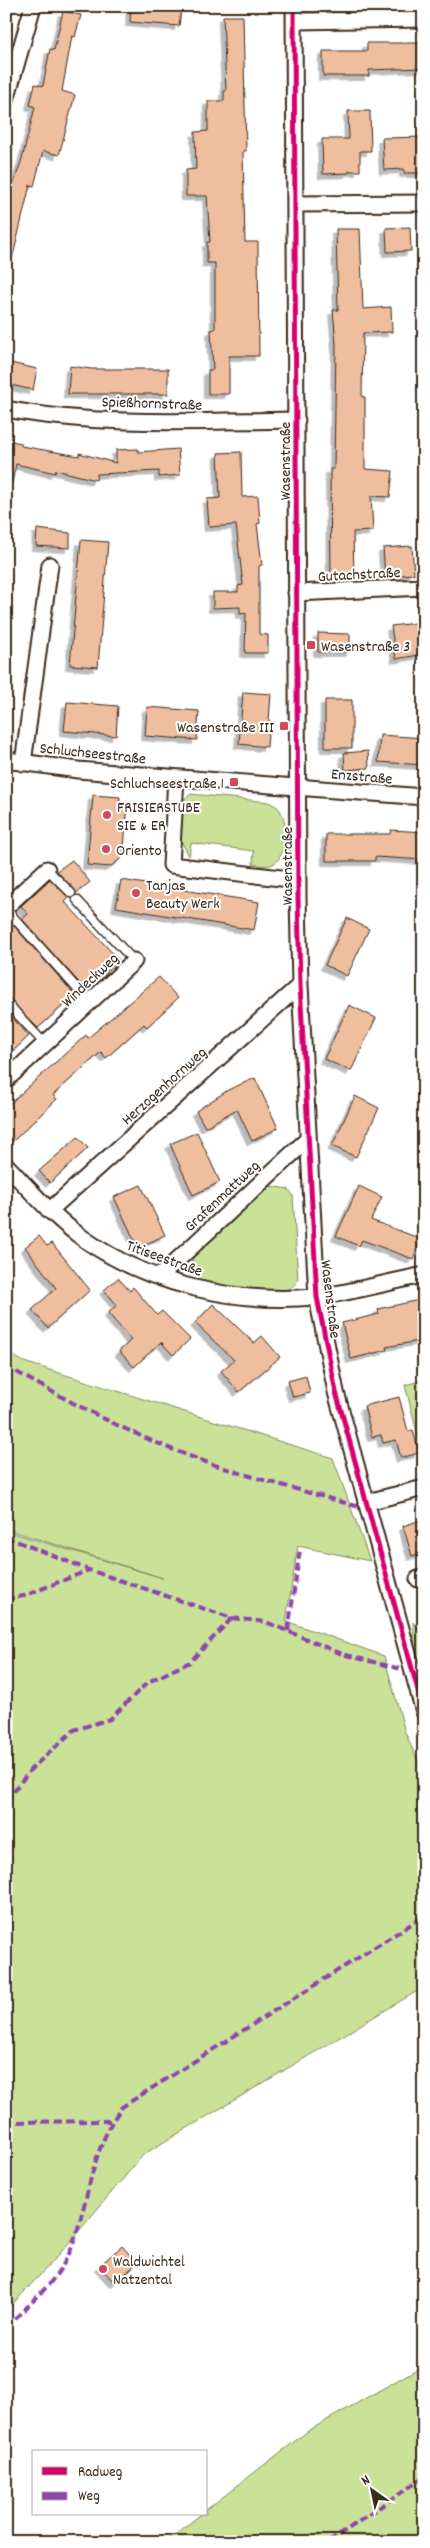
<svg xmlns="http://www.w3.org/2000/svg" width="430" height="2548" font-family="Dekko,sans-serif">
  <defs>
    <filter id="shadow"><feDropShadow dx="-4.5" dy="4.5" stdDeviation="0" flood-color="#0004"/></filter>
  </defs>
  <rect width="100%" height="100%" fill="#fff"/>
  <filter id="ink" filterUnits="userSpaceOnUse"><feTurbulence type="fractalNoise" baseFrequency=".02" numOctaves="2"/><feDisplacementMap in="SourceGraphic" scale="10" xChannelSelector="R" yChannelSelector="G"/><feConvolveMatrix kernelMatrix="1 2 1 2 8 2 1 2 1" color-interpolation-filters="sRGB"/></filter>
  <g filter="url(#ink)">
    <path fill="#c9e298" stroke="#82865b" d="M191,794L269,802C274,805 279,807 281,812C288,824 286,858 273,864C266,867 259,865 253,864L254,851L191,843L189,856L179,837L182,801Z
      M271,1186L288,1189L293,1195L298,1281C294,1285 291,1289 285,1290C270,1295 204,1288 195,1274C192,1269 192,1261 193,1255L264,1189Z
      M6,1352L24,1362L333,1458L370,1561L298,1546L286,1621L384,1656L405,1732L424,1775V1987L144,2154L56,2258L6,2311V1531L163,1578L6,1529Z
      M424,1380V1460L405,1385Z
      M413,1622L424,1637V1685L415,1648Z
      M424,2365V2542H166L201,2514H206V2510L308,2431Z"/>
    <path fill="#eebe9f" stroke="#3b2a1e" filter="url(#shadow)" d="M131,6L181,10L179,26L130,22Z
      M63,11L81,15L75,37L72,36L62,91L75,95L59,155L43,151L34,186L30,185L12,260L6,259V206L22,159L35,107L30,105L35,84L43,86L50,49L54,50Z
      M223,16H243L246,151H243L245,242H258L259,356H229V394H208V370H213L211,330L215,329V263H207V242H210L207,196H186V170L196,169L195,132L208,131V101H224V91H226Z
      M367,43H424V68L369,70V76H323V51H367Z
      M348,111H370L371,151H360V171H349V173L323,174L322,139H349Z
      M424,137V173H404V169L384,170L382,138Z
      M410,227L411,251L387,252L386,228Z
      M336,229H360L363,309L391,307L392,332L363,333L362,397H365V469L393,471L390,497L371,496L373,531L353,532L354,577L331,578L330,469H334L336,344L333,310H338Z
      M6,362L37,369L33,390L6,384Z
      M70,366L91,369H168V394H68Z
      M6,440L21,443V446L79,456V453L116,463V450L138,449V452L178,449L180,475L159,477V471L97,474L96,480L56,470L55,473L16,464L12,483L6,482Z
      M241,452L242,497L258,496L260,523L257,524L262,565L259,566V634L268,635V653H245L246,613L240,614V607L213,608V592H238V586L243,585L236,525L209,527L207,499L220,498L218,453Z
      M37,529L70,533V548L36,546Z
      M81,540L108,542L98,667L70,665Z
      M412,546L414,574L385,576L383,548Z
      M424,622V654L396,659L391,626Z
      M318,633L350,634V652H318Z
      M243,692L271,694L267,747L239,744Z
      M325,700H352V748H325Z
      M67,702L118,706L116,736L64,731Z
      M147,707L199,711L197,740L145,736Z
      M380,735L424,738V765L378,762Z
      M368,751L369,768L345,770L344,753Z
      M93,795L120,797L119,804L128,805L123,857L110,867L87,865Z
      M391,830L424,832V860L375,857V861H326V834H390Z
      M72,860L90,882L76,893L57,871Z
      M50,879L69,898L65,902L119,960L94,984L90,981L83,987L22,919L28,914L21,906Z
      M121,880L259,902L254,930L116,907Z
      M347,918L369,929L347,976L325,965Z
      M14,926L75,995L38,1028L6,997V933Z
      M159,977L178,998L147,1027L144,1024L106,1058L101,1052L53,1095L57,1099L13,1141L6,1134V1107L86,1035L88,1038Z
      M349,1005L376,1018L351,1071L324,1059Z
      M6,1011L29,1036L14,1050L6,1042Z
      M255,1078L278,1128L252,1141L237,1109L205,1127L196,1111L228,1090Z
      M355,1096L379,1108L356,1157L332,1146Z
      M197,1132L220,1182L193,1195L170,1144Z
      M78,1137L88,1148L50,1183L39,1171Z
      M141,1185L165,1235L138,1248L114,1197Z
      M359,1186L382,1197L371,1220L421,1239L413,1259L362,1240L359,1246L336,1236Z
      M39,1236L47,1246L52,1243L90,1290L48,1328L32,1310L56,1288L25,1247Z
      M118,1278L130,1291L133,1287L157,1315L162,1311L190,1339L173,1355L161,1342L134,1367L119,1351L131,1340L108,1313L117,1305L104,1290Z
      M424,1299V1340L386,1347L387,1350L351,1359L342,1323L379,1314L378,1309Z
      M213,1304L254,1343L262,1336L280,1357L239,1392L221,1371L234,1360L195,1323Z
      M306,1376L310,1393L293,1397L288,1381Z
      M399,1397L408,1431L413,1430L419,1453L401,1458L396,1440L383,1443L381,1435L372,1437L364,1406Z
      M424,1519V1552L412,1556L403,1526Z
      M122,2246L137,2263L115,2283L99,2266Z"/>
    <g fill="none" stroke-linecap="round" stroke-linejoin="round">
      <g stroke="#3b2a1e" stroke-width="11">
        <path id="service" d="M47,869L71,893
          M77,900L134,961
          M6,909L89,1002
          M6,1002L44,1043"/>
      </g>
      <g stroke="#3b2a1e" stroke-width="19">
        <path id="minor" d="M294,6L298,898L300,985L317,1297L336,1392L424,1712
          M294,21L424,19
          M6,100L33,6
          M296,204L424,203
          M6,409C101,427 201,421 297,420
          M296,593L424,587
          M6,760L78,770L424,797
          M23,763L50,565
          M176,778L171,865L298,880
          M6,907L47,869
          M6,1080L134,961
          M6,1165C31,1191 54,1218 84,1239C150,1285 235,1304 315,1297C351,1293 388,1282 424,1275
          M49,1211L300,985
          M159,1277L308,1139
          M367,1502L424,1488
          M418,1579L424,1577"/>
      </g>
      <use href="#service" stroke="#fff" stroke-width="8"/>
      <use href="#minor" stroke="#fff" stroke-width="15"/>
      <path stroke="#8e44ad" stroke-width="4" stroke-dasharray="8 4" stroke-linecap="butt" d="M6,1366C69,1402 137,1438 206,1462C256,1479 308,1492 359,1507
        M6,1537L89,1570L232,1618L266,1622L342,1654L401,1669
        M6,1599L24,1596L89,1570
        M288,1631L300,1550
        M6,1801L31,1769L74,1730L110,1719L148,1682L190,1662L232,1618
        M6,2122L111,2121
        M6,2327C32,2302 61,2278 73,2244C89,2198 92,2147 122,2107L424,1916
        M329,2542L424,2477"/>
      <g stroke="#fff" stroke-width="8">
        <path id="cycleway" d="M294,6L298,898L300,985L317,1297L336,1392L424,1712"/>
      </g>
      <use href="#cycleway" stroke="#d6006c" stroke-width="5"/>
    </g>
  </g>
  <g fill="#d1495b" stroke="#fff" stroke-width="2">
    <rect x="306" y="640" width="10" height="10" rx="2.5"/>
    <rect x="279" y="721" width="10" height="10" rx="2.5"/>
    <rect x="229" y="777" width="10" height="10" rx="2.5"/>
    <circle cx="107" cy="815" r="5"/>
    <circle cx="106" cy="849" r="5"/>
    <circle cx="136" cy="893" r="5"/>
    <circle cx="103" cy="2269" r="5"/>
  </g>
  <g text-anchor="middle" stroke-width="4" stroke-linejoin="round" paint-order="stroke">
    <g font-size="16" fill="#3b2a1e" stroke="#fff">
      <text transform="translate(152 402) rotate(2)" y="6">Spießhornstraße</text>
      <text transform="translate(284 461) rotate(-90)" y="6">Wasenstraße</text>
      <text transform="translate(359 573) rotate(-3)" y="6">Gutachstraße</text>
      <text transform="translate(93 752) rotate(6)" y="6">Schluchseestraße</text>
      <text transform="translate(362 775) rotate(5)" y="6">Enzstraße</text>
      <text transform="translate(286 866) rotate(-90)" y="6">Wasenstraße</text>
      <text transform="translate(89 979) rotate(-43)" y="6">Windeckweg</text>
      <text transform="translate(163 1085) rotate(-42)" y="6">Herzogenhornweg</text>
      <text transform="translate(221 1195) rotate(-43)" y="6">Grafenmattweg</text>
      <text transform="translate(165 1257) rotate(20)" y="6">Titiseestraße</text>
      <text transform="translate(332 1299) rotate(83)" y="6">Wasenstraße</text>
    </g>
    <g font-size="16" fill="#3b2a1e" stroke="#fff" text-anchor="start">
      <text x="321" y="651">Wasenstraße 3</text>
      <text x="274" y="732" text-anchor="end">Wasenstraße III</text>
      <text x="224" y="788" text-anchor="end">Schluchseestraße 1</text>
      <text x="117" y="812">FRISIERSTUBE<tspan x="117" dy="18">SIE &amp; ER</tspan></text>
      <text x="116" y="855">Oriento</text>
      <text x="146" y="890">Tanjas<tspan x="146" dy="18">Beauty Werk</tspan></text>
      <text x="113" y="2266">Waldwichtel<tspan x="113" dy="18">Natzental</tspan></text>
    </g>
  </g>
  <rect width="430" height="2548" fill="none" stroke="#fff" stroke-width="25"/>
  <rect x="12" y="12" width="405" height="2523" fill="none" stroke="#3b2a1e" stroke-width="2" filter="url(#ink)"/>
  <rect x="32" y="2450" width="175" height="65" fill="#ffffff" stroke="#b1aaa5"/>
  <rect x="42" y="2467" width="25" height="8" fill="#d6006c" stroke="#b1aaa5"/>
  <text x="78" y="2476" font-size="15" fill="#3b2a1e">Radweg</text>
  <rect x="42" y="2492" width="25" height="8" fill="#8e44ad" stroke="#b1aaa5"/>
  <text x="78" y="2500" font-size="15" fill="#3b2a1e">Weg</text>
  <g transform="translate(372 2490) rotate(327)" stroke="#ffffff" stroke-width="4" paint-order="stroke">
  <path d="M0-4L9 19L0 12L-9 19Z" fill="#3b2a1e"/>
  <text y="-8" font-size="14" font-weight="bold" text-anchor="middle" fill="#3b2a1e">N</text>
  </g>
</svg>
